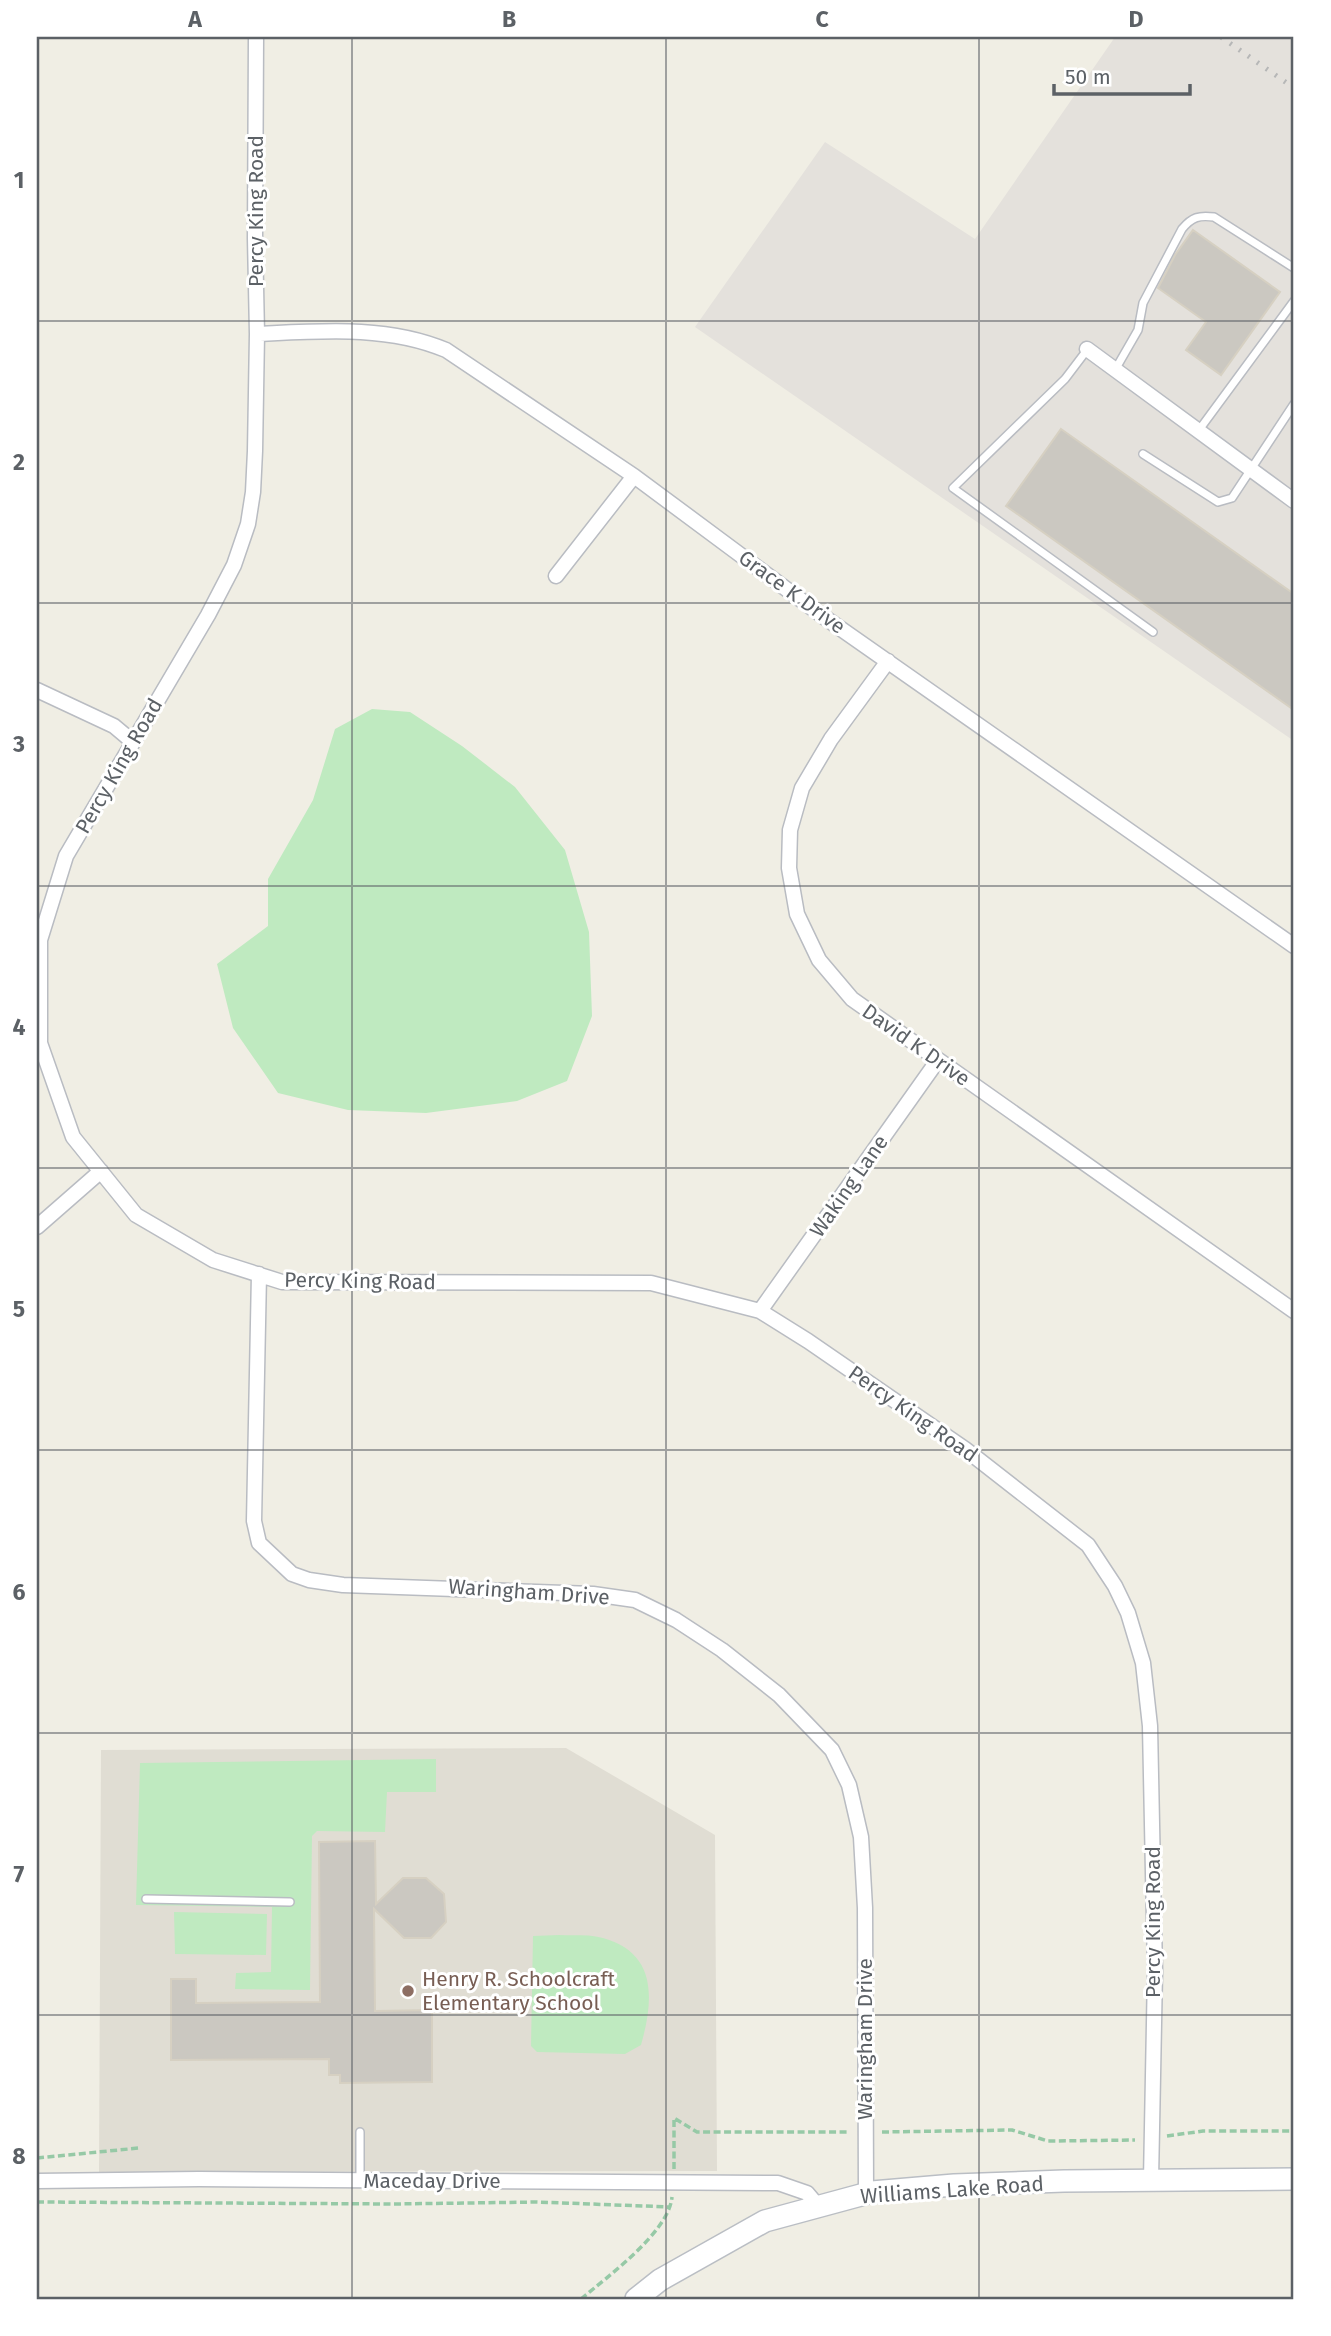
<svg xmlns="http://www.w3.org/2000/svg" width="1331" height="2336" font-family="'Fira Sans',sans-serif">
  <rect width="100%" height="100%" fill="#f0eee4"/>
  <path fill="#e4e1dc" d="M1115,37H1294V741L695,327L825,142L975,239Z"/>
  <path fill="#e0ddd3" d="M566,1748L715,1835L717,2171L99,2172L101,1750Z"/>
  <path fill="#bfeac0" d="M372,709L410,712L462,746L515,787L565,850L589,932L592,1016L567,1081L517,1101L426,1113L348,1110L278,1093L233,1028L217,964L268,926V879L313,800L335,729Z
    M436,1759V1792H387L385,1832L317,1831L312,1836L310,1990L235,1989L236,1973L271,1972L272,1907L136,1905L140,1763Z
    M174,1912L267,1914L266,1955L175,1954Z
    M559,1935C573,1936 589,1934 603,1938C657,1953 654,1999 641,2045L625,2054L537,2052L531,2046L533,1936Z"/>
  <path fill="#cbc8c1" stroke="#d6d0c2" stroke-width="2" d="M1193,230L1280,292L1221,375L1186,350L1206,322L1158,288L1175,255Z
    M1061,429L1294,594V710L1006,506Z
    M375,1841L376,1904L403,1878H426L444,1894L446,1922L431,1938H404L374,1909L375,2011L432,2010V2082L340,2083V2075H329V2059L171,2060V1979H196V2003L320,2002L319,1842Z"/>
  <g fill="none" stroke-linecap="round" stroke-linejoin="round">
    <g stroke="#b9bcc2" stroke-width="10">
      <path id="lane" d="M1087,350L1065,379L953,488L1153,632
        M1115,370L1138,330L1143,303L1182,229C1192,217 1199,215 1214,217L1294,268
        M1199,430L1294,301
        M1143,454L1218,502L1232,498L1294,404
        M146,1899L290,1902
        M360,2180V2132"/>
    </g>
    <g stroke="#b9bcc2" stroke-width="17">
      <path id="street" d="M256,37L255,238L257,334L255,451L253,492L248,524L234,565L208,615L66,856L40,940V1043L73,1137L136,1215L213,1260L282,1282L651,1283L760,1311L808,1341L965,1449L1088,1545L1115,1586L1128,1613L1143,1663L1150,1726L1155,1971L1151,2180
        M257,334C320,331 387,325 446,350L634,476L824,617L1294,946
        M1087,349L1294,501
        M556,576L634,476
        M888,661L831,739L802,788L790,830L789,868L797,914L819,960L852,999L1294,1311
        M37,690L114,726L133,742
        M37,1227L101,1171
        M259,1274L254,1521L259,1543L292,1574L309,1580L343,1585L593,1594L635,1600L676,1620L722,1650L779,1695L832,1750L849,1785L861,1837L865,1908L866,2193
        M760,1311L938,1060
        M37,2181L199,2179L778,2183L807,2193L818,2206"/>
    </g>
    <g stroke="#babec4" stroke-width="24">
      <path id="secondary" d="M636,2299L660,2280L765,2221L872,2192L954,2185L1064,2181L1294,2179"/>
    </g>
    <path stroke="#96c9a6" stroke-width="3.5" stroke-dasharray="7 3.5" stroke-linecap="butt" d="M882,2132L1012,2130L1048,2141L1135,2140
      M1167,2136L1203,2131H1294
      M37,2158L139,2148
      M674,2169V2118L697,2132H850
      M37,2202L395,2204L537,2202L670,2207
      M581,2299C607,2277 669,2232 672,2197"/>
    <use href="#lane" stroke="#fff" stroke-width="7"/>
    <use href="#street" stroke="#fff" stroke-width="14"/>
    <use href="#secondary" stroke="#fff" stroke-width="21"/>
    <path stroke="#b6b7b7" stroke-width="5" stroke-dasharray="2 9" stroke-linecap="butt" d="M1221,37L1294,88"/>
  </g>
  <path fill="none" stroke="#5c6166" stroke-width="2" stroke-opacity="0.55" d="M352,37V2299M666,37V2299M979,37V2299M37,321H1294M37,603H1294M37,886H1294M37,1168H1294M37,1450H1294M37,1733H1294M37,2015H1294"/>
  <circle fill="#8d6e63" stroke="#fff" stroke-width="2.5" cx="408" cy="1991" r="7"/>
  <g text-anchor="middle" stroke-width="6" stroke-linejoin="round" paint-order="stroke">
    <g font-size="21" fill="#5c6166" stroke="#fff">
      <text transform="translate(256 211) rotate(-90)" y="7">Percy King Road</text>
      <text transform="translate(792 592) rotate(36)" y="7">Grace K Drive</text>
      <text transform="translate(119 766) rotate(-60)" y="7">Percy King Road</text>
      <text transform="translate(916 1045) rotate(35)" y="7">David K Drive</text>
      <text transform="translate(849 1186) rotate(-55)" y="7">Waking Lane</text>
      <text transform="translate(360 1281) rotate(1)" y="7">Percy King Road</text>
      <text transform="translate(913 1414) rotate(35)" y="7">Percy King Road</text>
      <text transform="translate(529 1592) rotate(4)" y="7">Waringham Drive</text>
      <text transform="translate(1153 1922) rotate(-90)" y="7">Percy King Road</text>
      <text transform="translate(865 2039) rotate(-90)" y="7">Waringham Drive</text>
      <text x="432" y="2188">Maceday Drive</text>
      <text transform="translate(952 2190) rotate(-4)" y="7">Williams Lake Road</text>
    </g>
    <g font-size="21" fill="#785e54" stroke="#fff" text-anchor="start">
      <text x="422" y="1986">Henry R. Schoolcraft<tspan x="422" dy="24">Elementary School</tspan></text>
    </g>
  </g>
  <rect width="1331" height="2336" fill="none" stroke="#ffffff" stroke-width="77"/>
  <path d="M1054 84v10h136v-10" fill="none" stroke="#5c6166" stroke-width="3.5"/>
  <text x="1065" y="84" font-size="21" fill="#5c6166" stroke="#ffffff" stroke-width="5" paint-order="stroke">50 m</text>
  <rect x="38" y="38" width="1254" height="2260" fill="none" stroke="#5c6166" stroke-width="2.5"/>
  <g font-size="23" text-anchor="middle" font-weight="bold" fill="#5c6166">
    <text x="195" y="27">A</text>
    <text x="509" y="27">B</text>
    <text x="822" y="27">C</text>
    <text x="1136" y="27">D</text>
    <text x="19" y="188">1</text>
    <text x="19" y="470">2</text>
    <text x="19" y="752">3</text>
    <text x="19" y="1035">4</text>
    <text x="19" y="1317">5</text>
    <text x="19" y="1600">6</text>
    <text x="19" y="1882">7</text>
    <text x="19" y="2164">8</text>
  </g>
</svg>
